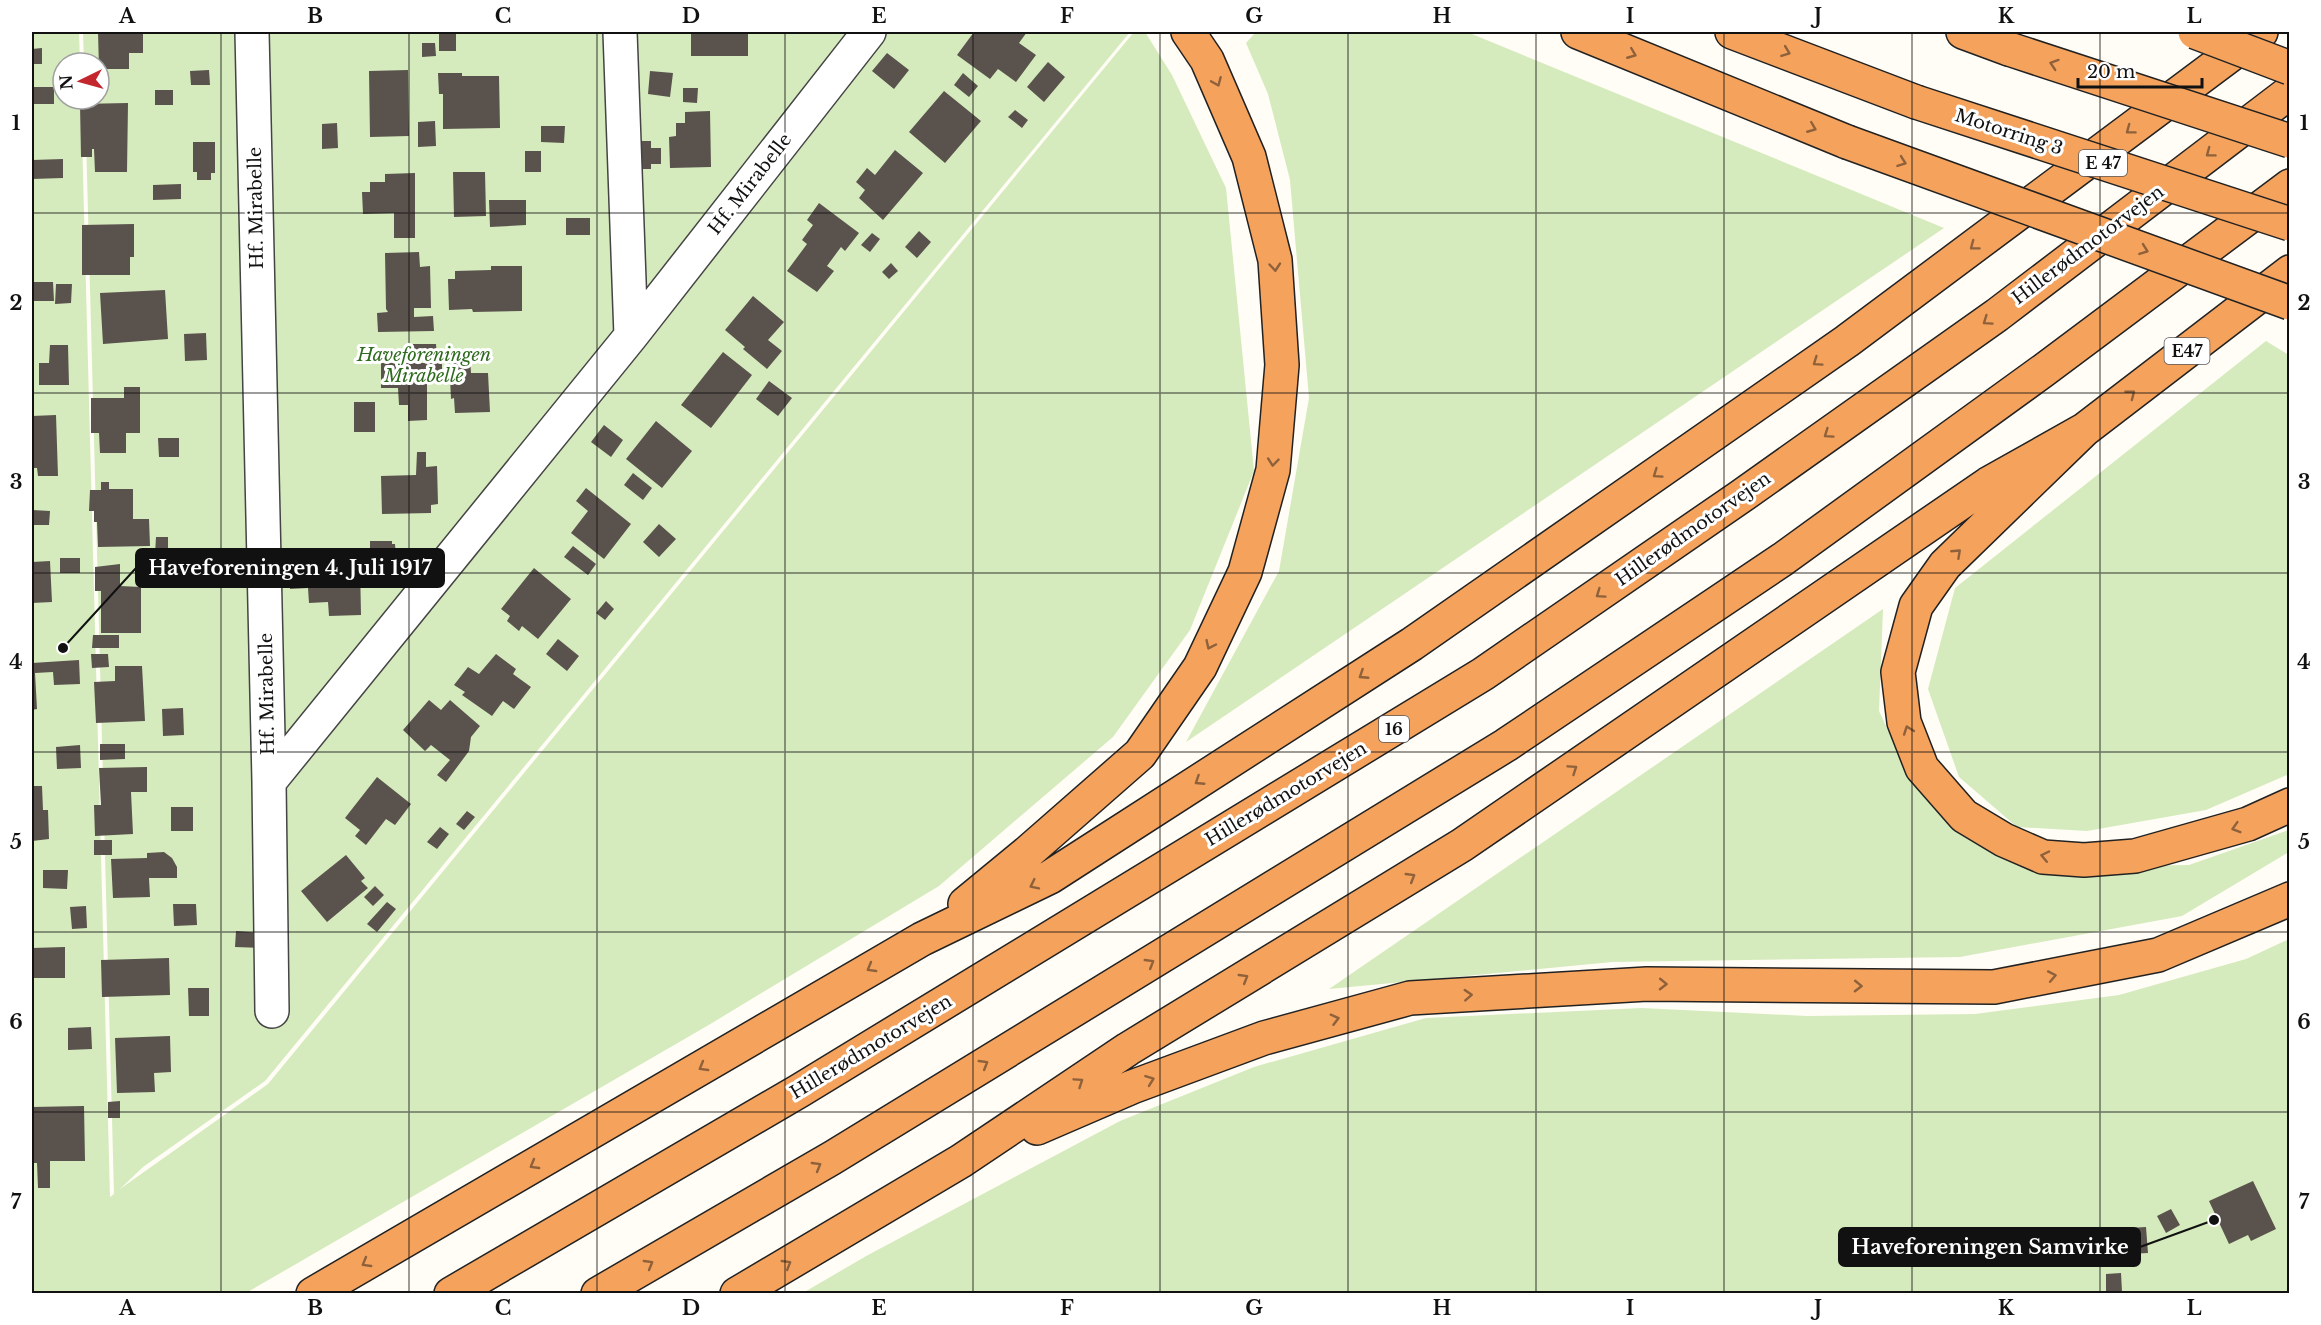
<svg xmlns="http://www.w3.org/2000/svg" width="2321" height="1325" font-family="'Libre Baskerville',serif">
  <rect width="100%" height="100%" fill="#fffdf5"/>
  <path fill="#d5ebbd" d="M32,32H79L80,63H63V99H81L110,1197L114,1194L85,99H99V63H84L83,32H1130L265,1081L143,1167L120,1189L268,1084L1134,32H1145L1172,75L1226,188L1254,471L1190,630L1113,737L939,886L707,1026L246,1293H32Z
    M1256,32H1467L1944,228L1186,742L1279,571L1309,398L1290,180L1268,94L1246,43Z
    M2266,341L2289,355V774L2206,810L2087,831L2017,827L1959,777L1928,689L1955,588Z
    M1883,609L1879,711L1910,777L2068,867L2189,865L2289,830V852L2182,916L1960,957L1612,962L1329,989Z
    M2289,939V1293L801,1294L868,1255L1120,1121L1254,1067L1426,1018L1642,1008L1807,1016L1975,1014L2119,995L2246,959Z"/>
  <path fill="#5a524d" d="M98,32H143V53H129V69H99Z
    M439,32H469V34H456V51H439Z
    M691,32H748V56H691Z
    M974,32H1027L1019,43L1036,55L1016,82L998,69L990,79L957,55Z
    M422,43H435L436,56L422,57Z
    M42,48V64H32V49Z
    M887,53L909,70L894,89L872,71Z
    M1048,62L1065,77L1044,102L1027,87Z
    M209,70L210,85H191L190,71Z
    M408,70L409,136L370,137L369,71Z
    M650,71L673,73L670,97L648,94Z
    M438,73H462V76H499L500,128L443,129V94H439Z
    M963,73L978,86L969,97L954,85Z
    M32,87H54V104H32Z
    M683,88H698L697,103L683,102Z
    M155,90H173V105H155Z
    M944,91L981,121L945,163L909,132Z
    M128,103L127,172H95L94,149H92V157H81L80,104Z
    M1015,110L1028,120L1022,128L1008,117Z
    M710,111L711,167L670,168L669,137L676,136V123H685V112Z
    M435,121L436,146L418,147V122Z
    M337,123L338,148L322,149V124Z
    M541,126H565L564,143L541,142Z
    M631,141H651V148H661V164H651V169H632Z
    M193,142H215V173H211V180H197V172H193Z
    M895,150L923,173L883,220L859,198L865,190L856,182L867,168L875,175Z
    M525,151H541V172H525Z
    M63,159V178L32,179V160Z
    M453,172H485L486,216L454,217Z
    M415,173V238H394V213L363,214L362,192H370V182H385V174Z
    M181,184V199L153,200V185Z
    M489,200H526V225L490,227Z
    M819,203L859,233L845,251L841,247L827,266L834,271L817,292L787,271L807,244L802,240L813,225L807,220Z
    M566,218H590V235H566Z
    M134,224V257H130V275H82V225Z
    M919,231L931,242L917,258L905,247Z
    M872,233L880,239L870,252L861,245Z
    M419,252L420,267L430,266L431,308H414V317L433,316L434,331L378,332L377,313L388,312L386,309L385,253Z
    M891,263L898,271L889,279L882,272Z
    M491,266H522V311L473,312L472,309L449,310L448,279H455V271L491,270Z
    M32,282H53L54,301H32Z
    M56,284H72L71,303L55,304Z
    M165,290L168,339L103,344L100,293Z
    M753,296L784,322L768,340L782,351L767,369L743,349L745,347L725,330Z
    M206,333L207,360L185,361L184,334Z
    M413,344H436L437,356H442V380H427V420L408,421V405H399L398,388H381V363H427V360H413Z
    M50,345H68L69,385H39V363H49Z
    M723,352L752,375L711,428L681,405Z
    M470,357L471,373H488L490,412L455,413L454,398L451,399L449,358Z
    M769,381L792,398L778,416L756,399Z
    M124,387H140V433H126V453H100L99,433H91V398H124Z
    M354,402H375V432H354Z
    M56,415L58,476H38L37,468H32V416Z
    M656,421L692,451L662,488L626,459Z
    M604,425L623,440L611,457L591,442Z
    M158,438H179V457H159Z
    M417,452H426V467L437,466L438,504L431,505V513L382,514L381,476L416,475Z
    M633,473L652,488L643,500L624,485Z
    M101,482H109V489H133V519H149L150,546L98,547L97,522H94V511H89L90,490H101Z
    M586,488L631,524L604,559L571,533L588,511L576,501Z
    M32,510L50,511L49,525H32Z
    M659,524L676,539L659,557L643,542Z
    M156,537H168V554H155Z
    M370,541H392V544H395L396,557L370,558Z
    M573,546L596,564L588,575L564,557Z
    M60,558H80V573H60Z
    M50,561L52,602L32,603V562Z
    M120,564V586L141,587V633H101V591H95V567Z
    M360,566L361,615L329,616L328,602L309,603L308,588L290,589L289,570Z
    M534,568L571,599L538,639L522,626L519,631L507,621L510,616L501,609Z
    M606,601L614,609L605,620L596,613Z
    M93,635H119V648H92Z
    M558,639L579,656L567,671L546,654Z
    M91,654H108L109,667L92,668Z
    M496,654L516,669L513,674L531,687L514,709L503,701L492,716L462,695L465,692L454,685L468,667L479,674Z
    M79,660L80,684L54,685L53,672L35,673L37,709L32,710V663Z
    M115,666H142L145,721L96,723L94,682L115,681Z
    M429,700L441,710L450,700L480,726L471,737L469,751L446,782L437,775L450,760L431,745L425,751L403,730Z
    M183,708L184,735L163,736L162,709Z
    M100,744H125V759L100,760Z
    M80,745L81,768L57,769L56,747Z
    M147,767V792H131L133,834L95,836L94,805H101L99,768Z
    M377,777L411,804L395,825L386,819L366,845L355,836L360,830L345,818Z
    M32,786H42L43,810H48L49,839L32,841Z
    M171,807H193V831H171Z
    M467,811L475,817L464,830L456,824Z
    M440,827L449,834L437,849L427,842Z
    M94,840H112V855H94Z
    M164,852L172,858L177,867V878H149L150,897L113,898L111,859L147,858V853Z
    M346,855L365,878L361,881L368,888L327,922L301,891Z
    M43,870H68L67,889L43,888Z
    M375,886L384,895L373,906L364,897Z
    M387,902L396,909L377,932L367,924Z
    M173,904H196L197,925L174,926Z
    M86,906L87,928L72,929L70,907Z
    M236,931L262,933L261,948L235,947Z
    M65,947V978H32V948Z
    M169,958L170,995L102,997L101,960Z
    M188,988H209V1016H189Z
    M91,1027L92,1049L68,1050V1028Z
    M170,1036L171,1072L154,1073L155,1092L117,1093L115,1038Z
    M120,1101V1118H108V1102Z
    M84,1106L85,1161H50V1188H38L37,1163H32V1107Z
    M2253,1181L2276,1229L2251,1241L2248,1235L2229,1244L2209,1201Z
    M2171,1209L2180,1225L2166,1233L2157,1216Z
    M2146,1227L2148,1253L2129,1254L2128,1228Z
    M2121,1273L2122,1292L2106,1293V1274Z"/>
  <g fill="none" stroke-linecap="round" stroke-linejoin="round">
    <g stroke="#444" stroke-width="36">
      <path id="minor" d="M252,32L269,782L272,1011
        M620,32L631,336
        M269,782L631,336L869,32"/>
    </g>
    <g stroke="#222" stroke-width="36">
      <path id="highway" d="M1578,32L1847,142
        M1732,32L1916,102
        M1963,32L2009,49
        M2290,272L2084,430L1945,565L1916,606L1898,672L1904,722L1922,768L1964,816L2004,840L2043,857L2084,860L2135,856L2248,824L2290,805
        M965,904L1027,853L1140,754L1200,667L1245,572L1273,470L1282,365L1275,260L1249,157L1207,60L1188,32
        M1037,1128L1132,1087L1264,1038L1410,998L1647,984L1994,987L2158,955L2290,899
        M313,1294L922,939L1050,877L1412,644L1847,341L2261,32
        M451,1294L799,1091L1483,674L1740,497L1997,315L2290,92
        M598,1294L832,1158L1506,745L1783,559L2044,370L2290,186
        M737,1294L961,1161L1128,1049L1462,845L1988,484L2084,430"/>
    </g>
    <use href="#minor" stroke="#fff" stroke-width="33"/>
    <use href="#highway" stroke="#f5a25d" stroke-width="33"/>
    <g stroke="#222" stroke-width="36" stroke-linecap="butt">
      <path id="highway-bridge" d="M2195,32L2290,68
        M2009,49L2290,141
        M1916,102L2290,224
        M1847,142L2290,303"/>
    </g>
    <use href="#highway-bridge" stroke="#f5a25d" stroke-width="33"/>
  </g>
  <defs><path id="oneway-chevron" d="M-2-3.5L2.5 0L-2 3.5" fill="none" stroke-width="1.6" stroke-linecap="round" stroke-linejoin="round" transform="scale(1.5)"/></defs>
  <g stroke="#8e613b">
    <use href="#oneway-chevron" transform="translate(1786 52) rotate(21)"/>
    <use href="#oneway-chevron" transform="translate(1632 54) rotate(22)"/>
    <use href="#oneway-chevron" transform="translate(2054 64) rotate(-162)"/>
    <use href="#oneway-chevron" transform="translate(1217 82) rotate(67)"/>
    <use href="#oneway-chevron" transform="translate(1812 128) rotate(22)"/>
    <use href="#oneway-chevron" transform="translate(2130 130) rotate(143)"/>
    <use href="#oneway-chevron" transform="translate(2210 153) rotate(143)"/>
    <use href="#oneway-chevron" transform="translate(1902 162) rotate(20)"/>
    <use href="#oneway-chevron" transform="translate(1974 246) rotate(143)"/>
    <use href="#oneway-chevron" transform="translate(2144 250) rotate(20)"/>
    <use href="#oneway-chevron" transform="translate(1275 267) rotate(85)"/>
    <use href="#oneway-chevron" transform="translate(1987 321) rotate(145)"/>
    <use href="#oneway-chevron" transform="translate(1817 362) rotate(145)"/>
    <use href="#oneway-chevron" transform="translate(2131 394) rotate(-38)"/>
    <use href="#oneway-chevron" transform="translate(1828 434) rotate(145)"/>
    <use href="#oneway-chevron" transform="translate(1273 462) rotate(96)"/>
    <use href="#oneway-chevron" transform="translate(1657 474) rotate(145)"/>
    <use href="#oneway-chevron" transform="translate(1957 553) rotate(-43)"/>
    <use href="#oneway-chevron" transform="translate(1600 594) rotate(145)"/>
    <use href="#oneway-chevron" transform="translate(1210 645) rotate(115)"/>
    <use href="#oneway-chevron" transform="translate(1363 675) rotate(147)"/>
    <use href="#oneway-chevron" transform="translate(1908 730) rotate(-110)"/>
    <use href="#oneway-chevron" transform="translate(1573 769) rotate(-34)"/>
    <use href="#oneway-chevron" transform="translate(1199 781) rotate(147)"/>
    <use href="#oneway-chevron" transform="translate(2236 828) rotate(163)"/>
    <use href="#oneway-chevron" transform="translate(2045 856) rotate(-168)"/>
    <use href="#oneway-chevron" transform="translate(1411 877) rotate(-31)"/>
    <use href="#oneway-chevron" transform="translate(1034 885) rotate(154)"/>
    <use href="#oneway-chevron" transform="translate(1150 963) rotate(-31)"/>
    <use href="#oneway-chevron" transform="translate(871 968) rotate(150)"/>
    <use href="#oneway-chevron" transform="translate(2052 976) rotate(-11)"/>
    <use href="#oneway-chevron" transform="translate(1244 978) rotate(-31)"/>
    <use href="#oneway-chevron" transform="translate(1663 984) rotate(1)"/>
    <use href="#oneway-chevron" transform="translate(1858 986) rotate(1)"/>
    <use href="#oneway-chevron" transform="translate(1468 995) rotate(-3)"/>
    <use href="#oneway-chevron" transform="translate(1335 1019) rotate(-15)"/>
    <use href="#oneway-chevron" transform="translate(984 1064) rotate(-31)"/>
    <use href="#oneway-chevron" transform="translate(703 1067) rotate(150)"/>
    <use href="#oneway-chevron" transform="translate(1150 1080) rotate(-20)"/>
    <use href="#oneway-chevron" transform="translate(1079 1082) rotate(-34)"/>
    <use href="#oneway-chevron" transform="translate(534 1165) rotate(150)"/>
    <use href="#oneway-chevron" transform="translate(817 1166) rotate(-30)"/>
    <use href="#oneway-chevron" transform="translate(366 1263) rotate(150)"/>
    <use href="#oneway-chevron" transform="translate(649 1264) rotate(-30)"/>
    <use href="#oneway-chevron" transform="translate(787 1264) rotate(-31)"/>
  </g>
  <path fill="none" stroke="#111" stroke-width="1.5" stroke-opacity="0.55" d="M221,32V1294M409,32V1294M597,32V1294M785,32V1294M973,32V1294M1160,32V1294M1348,32V1294M1536,32V1294M1724,32V1294M1912,32V1294M2100,32V1294M32,213H2290M32,393H2290M32,573H2290M32,752H2290M32,932H2290M32,1112H2290"/>
  <g text-anchor="middle" stroke-width="6" stroke-linejoin="round" paint-order="stroke">
    <g fill="#fff" stroke="#585858" stroke-width="1.5">
      <rect x="2079" y="150" width="48" height="26" rx="4.5"/>
      <rect x="2164.5" y="338" width="45" height="26" rx="4.5"/>
      <rect x="1379" y="716" width="30" height="26" rx="4.5"/>
    </g>
    <g font-size="16" font-weight="bold" fill="#111">
      <text x="2103" y="169">E 47</text>
      <text x="2187" y="357">E47</text>
      <text x="1394" y="735">16</text>
    </g>
    <g font-size="18" fill="#111" stroke="#fff">
      <text transform="translate(2009 132) rotate(18)" y="6">Motorring 3</text>
      <text transform="translate(750 184) rotate(-52)" y="6">Hf. Mirabelle</text>
      <text transform="translate(256 208) rotate(-91)" y="6">Hf. Mirabelle</text>
      <text transform="translate(2088 245) rotate(-37)" y="6">Hillerødmotorvejen</text>
      <text transform="translate(1693 529) rotate(-35)" y="6">Hillerødmotorvejen</text>
      <text transform="translate(267 694) rotate(-91)" y="6">Hf. Mirabelle</text>
      <text transform="translate(1286 794) rotate(-31)" y="6">Hillerødmotorvejen</text>
      <text transform="translate(871 1047) rotate(-31)" y="6">Hillerødmotorvejen</text>
    </g>
    <g font-size="18" font-style="italic" fill="#2f6b1f" stroke="#fff">
      <text x="424" y="361">Haveforeningen<tspan x="424" dy="21">Mirabelle</tspan></text>
    </g>
  </g>
  <path fill="none" stroke="#111" stroke-width="2" d="M63 648L136 568M2214 1220L2140 1247"/>
  <g fill="#111" stroke="#fff" stroke-width="2">
    <circle cx="63" cy="648" r="6"/>
    <circle cx="2214" cy="1220" r="6"/>
  </g>
  <g fill="#111" stroke="#111" stroke-width="2">
    <rect x="136" y="549" width="308" height="38" rx="6"/>
    <rect x="1839" y="1228" width="301" height="38" rx="6"/>
  </g>
  <g font-size="20" text-anchor="middle" font-weight="bold" fill="#fff">
    <text x="290" y="575">Haveforeningen 4. Juli 1917</text>
    <text x="1990" y="1254">Haveforeningen Samvirke</text>
  </g>
  <rect width="2321" height="1325" fill="none" stroke="#ffffff" stroke-width="66"/>
  <g transform="translate(81 81) rotate(265)"><circle r="28" fill="#ffffff" stroke="#a0a0a0" stroke-width="1.5"/>
  <path d="M0-4.5L10 22L0 15L-10 22Z" fill="#c4262e"/>
  <text y="-9" font-size="16" font-weight="bold" text-anchor="middle" fill="#111111">N</text>
  </g>
  <path d="M2078 78v9h124v-9" fill="none" stroke="#111111" stroke-width="3"/>
  <text x="2087" y="78" font-size="18" fill="#111111" stroke="#ffffff" stroke-width="4.5" paint-order="stroke">20 m</text>
  <rect x="33" y="33" width="2255" height="1259" fill="none" stroke="#111" stroke-width="2"/>
  <g font-size="20" text-anchor="middle" font-weight="bold" fill="#111">
    <text x="127" y="23">A</text>
    <text x="315" y="23">B</text>
    <text x="503" y="23">C</text>
    <text x="691" y="23">D</text>
    <text x="879" y="23">E</text>
    <text x="1067" y="23">F</text>
    <text x="1254" y="23">G</text>
    <text x="1442" y="23">H</text>
    <text x="1630" y="23">I</text>
    <text x="1818" y="23">J</text>
    <text x="2006" y="23">K</text>
    <text x="2194" y="23">L</text>
    <text x="16" y="130">1</text>
    <text x="2304" y="130">1</text>
    <text x="16" y="310">2</text>
    <text x="2304" y="310">2</text>
    <text x="16" y="489">3</text>
    <text x="2304" y="489">3</text>
    <text x="16" y="669">4</text>
    <text x="2304" y="669">4</text>
    <text x="16" y="849">5</text>
    <text x="2304" y="849">5</text>
    <text x="16" y="1029">6</text>
    <text x="2304" y="1029">6</text>
    <text x="16" y="1209">7</text>
    <text x="2304" y="1209">7</text>
    <text x="127" y="1315">A</text>
    <text x="315" y="1315">B</text>
    <text x="503" y="1315">C</text>
    <text x="691" y="1315">D</text>
    <text x="879" y="1315">E</text>
    <text x="1067" y="1315">F</text>
    <text x="1254" y="1315">G</text>
    <text x="1442" y="1315">H</text>
    <text x="1630" y="1315">I</text>
    <text x="1818" y="1315">J</text>
    <text x="2006" y="1315">K</text>
    <text x="2194" y="1315">L</text>
  </g>
</svg>
